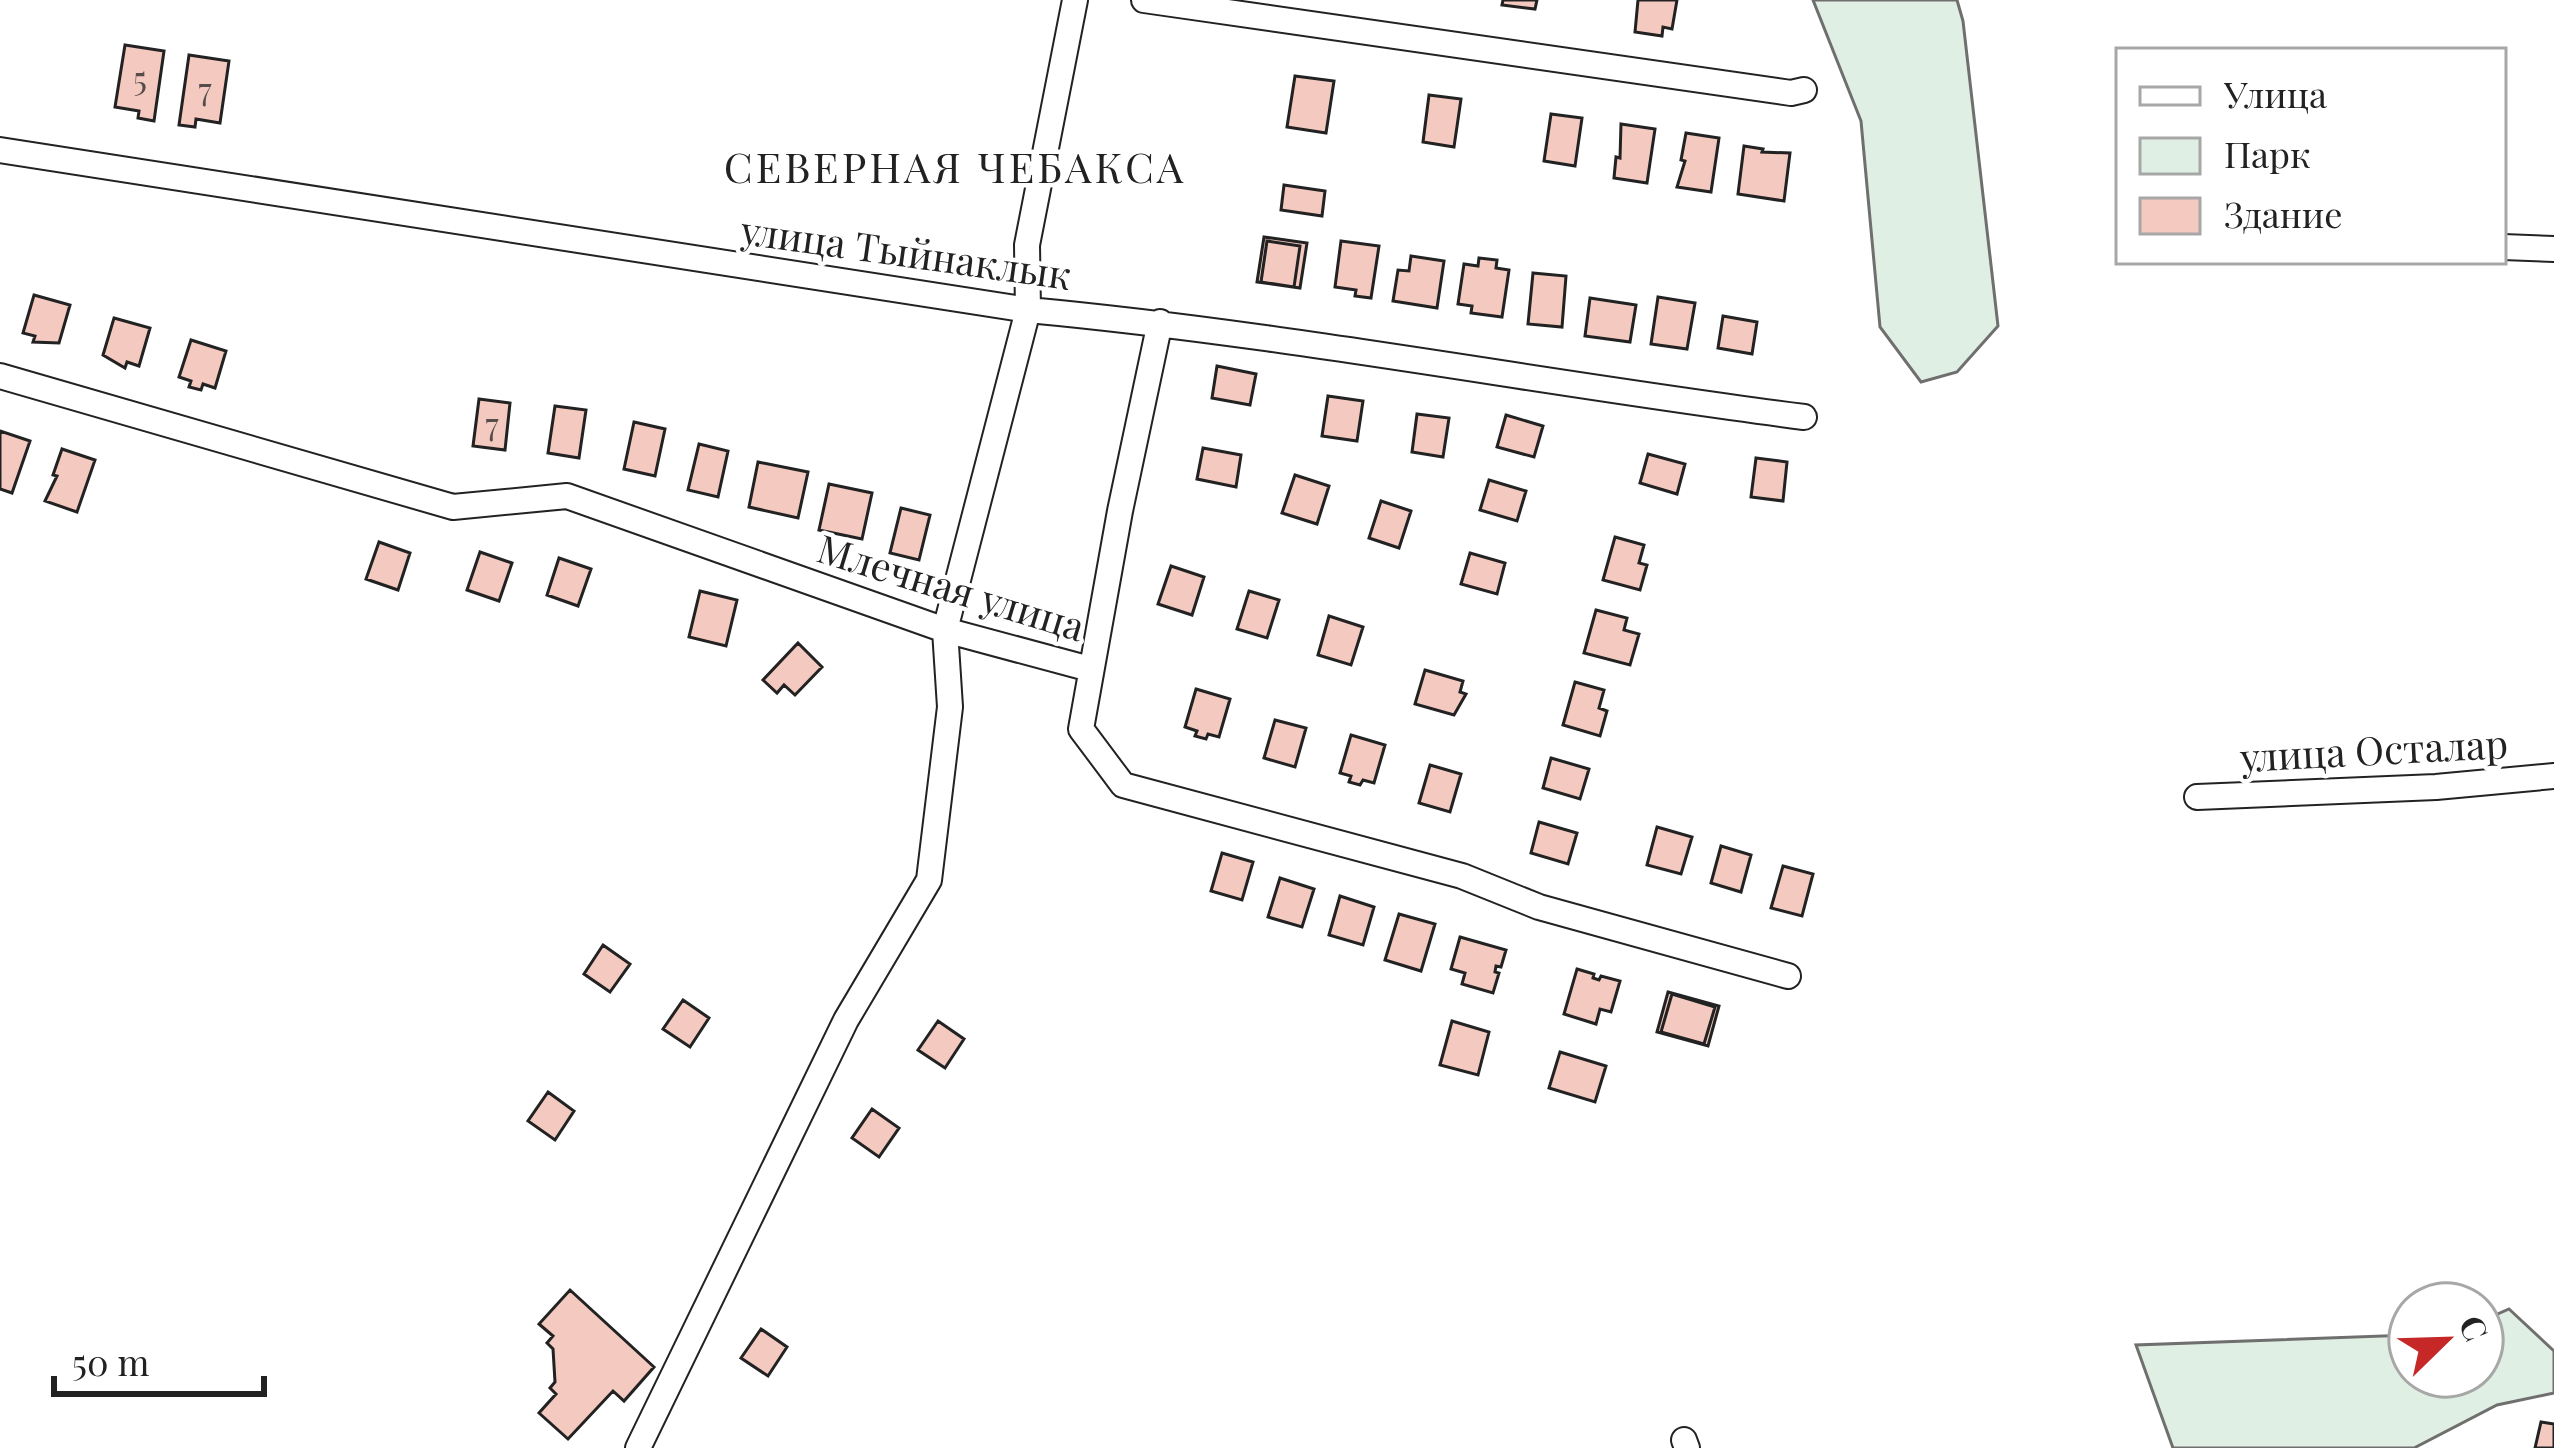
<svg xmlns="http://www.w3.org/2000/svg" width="2554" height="1448" font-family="'Playfair Display',serif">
  <rect width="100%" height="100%" fill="#fff"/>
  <path fill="#e0efe3" stroke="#6f6f6f" stroke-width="3" d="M1813,0H1957L1963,21L1998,326L1957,372L1921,382L1880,327L1861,121Z
    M2509,1309L2554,1351V1393L2497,1405L2414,1448H2173L2136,1345L2410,1335V1376H2482V1321Z"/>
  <path fill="#f3c9c0" stroke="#222" stroke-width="3" d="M1503,0H1537L1535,9L1502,5Z
    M1638,0H1677L1672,29L1663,27L1662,36L1635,32Z
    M125,45L164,51L154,121L138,118L139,111L115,107Z
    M189,55L229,61L220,123L196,119L195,127L179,125Z
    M1295,76L1334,81L1326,133L1287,127Z
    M1429,95L1461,99L1454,147L1423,142Z
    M1551,114L1582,118L1575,166L1544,161Z
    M1621,124L1655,129L1647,183L1614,178L1616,157L1620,158Z
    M1686,133L1719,138L1711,192L1677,187L1685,161L1681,160Z
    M1744,146L1763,149L1762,152L1790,153L1784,201L1738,194Z
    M1284,185L1325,191L1322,216L1281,210Z
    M1264,237L1307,243L1300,288L1257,282Z
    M1267,241L1300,246L1294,287L1261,282Z
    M1341,241L1379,246L1371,298L1355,296L1356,290L1335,287Z
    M1411,256L1444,261L1437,308L1393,301L1398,270L1409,271Z
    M1479,258L1497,260L1496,268L1509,270L1502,317L1471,313L1472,306L1458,304L1464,264L1478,266Z
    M1533,273L1566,276L1562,327L1528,324Z
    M34,295L70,305L59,343L33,342L35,336L23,333Z
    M1658,297L1695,303L1687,349L1651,344Z
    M1590,298L1636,305L1630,342L1585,336Z
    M1723,316L1757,322L1752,354L1718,348Z
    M114,318L150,328L139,366L127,362L125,368L103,355Z
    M191,340L226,351L215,388L203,384L201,390L189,387L191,381L179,377Z
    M1217,366L1256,374L1250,405L1212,398Z
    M1328,396L1363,401L1357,441L1322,436Z
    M479,399L510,403L505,450L473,446Z
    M555,406L586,410L579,458L548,453Z
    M1417,414L1449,418L1443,457L1412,452Z
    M1506,415L1543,426L1534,457L1497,447Z
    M634,422L665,429L655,476L624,469Z
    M0,431L30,441L12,493L0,489Z
    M699,444L728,451L718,497L688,490Z
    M1203,448L1241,455L1236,487L1197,479Z
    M62,449L95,460L77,512L45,501L57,476L53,475Z
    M1648,454L1685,464L1677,494L1640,483Z
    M1756,458L1787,462L1783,501L1751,497Z
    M758,462L808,472L798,518L749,507Z
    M1295,475L1329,486L1317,524L1282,513Z
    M1489,480L1526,491L1517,521L1480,510Z
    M829,484L872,493L862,539L819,530Z
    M1381,501L1411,511L1399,548L1369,538Z
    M901,508L930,515L919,560L890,553Z
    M1615,537L1644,545L1639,563L1647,565L1640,590L1603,580Z
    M379,542L410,553L398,590L366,579Z
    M480,552L512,563L499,601L467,590Z
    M1470,553L1505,563L1497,594L1461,584Z
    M559,558L591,569L578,606L547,595Z
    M1171,566L1204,577L1192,615L1158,604Z
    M700,591L737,600L726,646L689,637Z
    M1249,591L1279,600L1267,638L1237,629Z
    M1596,610L1627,618L1624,630L1639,634L1630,665L1584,653Z
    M1329,616L1363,627L1351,665L1318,655Z
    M798,643L822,667L795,695L784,685L777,693L763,680Z
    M1425,670L1463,681L1460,692L1466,694L1454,715L1415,704Z
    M1575,682L1604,690L1599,708L1607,711L1600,736L1563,725Z
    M1196,689L1230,699L1219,737L1208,734L1206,739L1195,736L1197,731L1185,727Z
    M1275,720L1306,728L1295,767L1264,758Z
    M1351,735L1385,745L1374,783L1363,780L1360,785L1349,782L1351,776L1340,773Z
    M1551,758L1589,769L1580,799L1543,788Z
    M1430,765L1461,774L1450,812L1419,803Z
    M1539,822L1577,833L1568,864L1531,853Z
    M1657,827L1692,837L1681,874L1647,865Z
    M1721,846L1751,855L1741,892L1711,883Z
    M1222,853L1253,862L1242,900L1211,891Z
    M1783,866L1813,874L1802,916L1771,908Z
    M1280,878L1314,889L1302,927L1268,917Z
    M1340,896L1374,907L1363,945L1329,935Z
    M1399,914L1435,924L1421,971L1385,960Z
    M1460,937L1506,950L1501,967L1496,966L1495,972L1499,973L1493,993L1462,984L1465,973L1451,969Z
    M603,945L630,964L610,992L584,974Z
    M1577,969L1594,974L1593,978L1599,980L1601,976L1620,981L1611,1012L1600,1009L1596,1024L1564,1014Z
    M1668,992L1719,1006L1708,1046L1657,1032Z
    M1672,994L1715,1007L1704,1044L1661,1032Z
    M683,1000L709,1018L690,1047L663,1029Z
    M938,1021L964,1039L945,1068L918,1050Z
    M1452,1021L1489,1032L1478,1075L1440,1065Z
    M1560,1052L1606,1066L1595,1102L1549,1088Z
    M548,1092L574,1111L555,1140L528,1121Z
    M872,1109L899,1128L879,1157L852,1138Z
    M570,1290L654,1367L624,1401L613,1391L568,1439L539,1413L556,1394L550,1388L555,1382L553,1349L547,1343L553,1336L539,1324Z
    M761,1329L787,1347L768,1376L741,1358Z
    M2541,1422L2554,1424V1448H2535Z"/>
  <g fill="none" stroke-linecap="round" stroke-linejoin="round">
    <g stroke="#222" stroke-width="28">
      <path id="street" d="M1144,0L1791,93L1804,90
        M0,150L1028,310C1287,334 1545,384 1804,417
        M2503,247L2554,249
        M1160,322L1120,511L1081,729L1123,785L1462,876L1539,907L1788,976
        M0,376L453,507L567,496L945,630L1090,669
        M2197,797L2436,787L2554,776
        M1684,1440L1687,1448
        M638,1448L846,1020L929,880L950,707L945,630L1028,310L1027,245L1075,0"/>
    </g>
    <use href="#street" stroke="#fff" stroke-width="24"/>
  </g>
  <g text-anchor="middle" stroke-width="9" stroke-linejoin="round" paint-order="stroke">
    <g font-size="33" fill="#564c4a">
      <text x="140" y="91">5</text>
      <text x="205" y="102">7</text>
      <text x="492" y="437">7</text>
    </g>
    <g font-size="39" fill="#222" stroke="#fff">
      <text transform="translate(906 253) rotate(8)" y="14">улица Тыйнаклык</text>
      <text transform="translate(951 588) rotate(17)" y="14">Млечная улица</text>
      <text transform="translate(2374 751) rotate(-3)" y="14">улица Осталар</text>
    </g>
    <g font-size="42" letter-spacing="3" fill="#222" stroke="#fff">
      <text x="955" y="183">СЕВЕРНАЯ ЧЕБАКСА</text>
    </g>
  </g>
  <rect x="2116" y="48" width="390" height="216" fill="#ffffff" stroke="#a7a7a7" stroke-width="3"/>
  <rect x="2140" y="87" width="60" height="18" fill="#ffffff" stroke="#a7a7a7" stroke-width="3"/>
  <text x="2224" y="108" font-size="36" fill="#222222">Улица</text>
  <rect x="2140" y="138" width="60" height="36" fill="#e0efe3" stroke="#a7a7a7" stroke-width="3"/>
  <text x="2224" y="168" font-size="36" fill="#222222">Парк</text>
  <rect x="2140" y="198" width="60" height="36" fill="#f3c9c0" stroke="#a7a7a7" stroke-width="3"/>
  <text x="2224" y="228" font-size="36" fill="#222222">Здание</text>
  <g transform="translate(2446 1340) rotate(67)"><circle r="57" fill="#ffffff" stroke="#a7a7a7" stroke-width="3"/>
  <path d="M0-9L21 45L0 30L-21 45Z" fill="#c62828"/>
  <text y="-18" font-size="33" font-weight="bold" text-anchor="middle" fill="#222222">С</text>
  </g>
  <path d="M54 1376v18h210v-18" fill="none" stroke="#222222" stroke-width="6"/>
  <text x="72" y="1376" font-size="36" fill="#222222" stroke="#ffffff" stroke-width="9" paint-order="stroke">50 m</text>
</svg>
